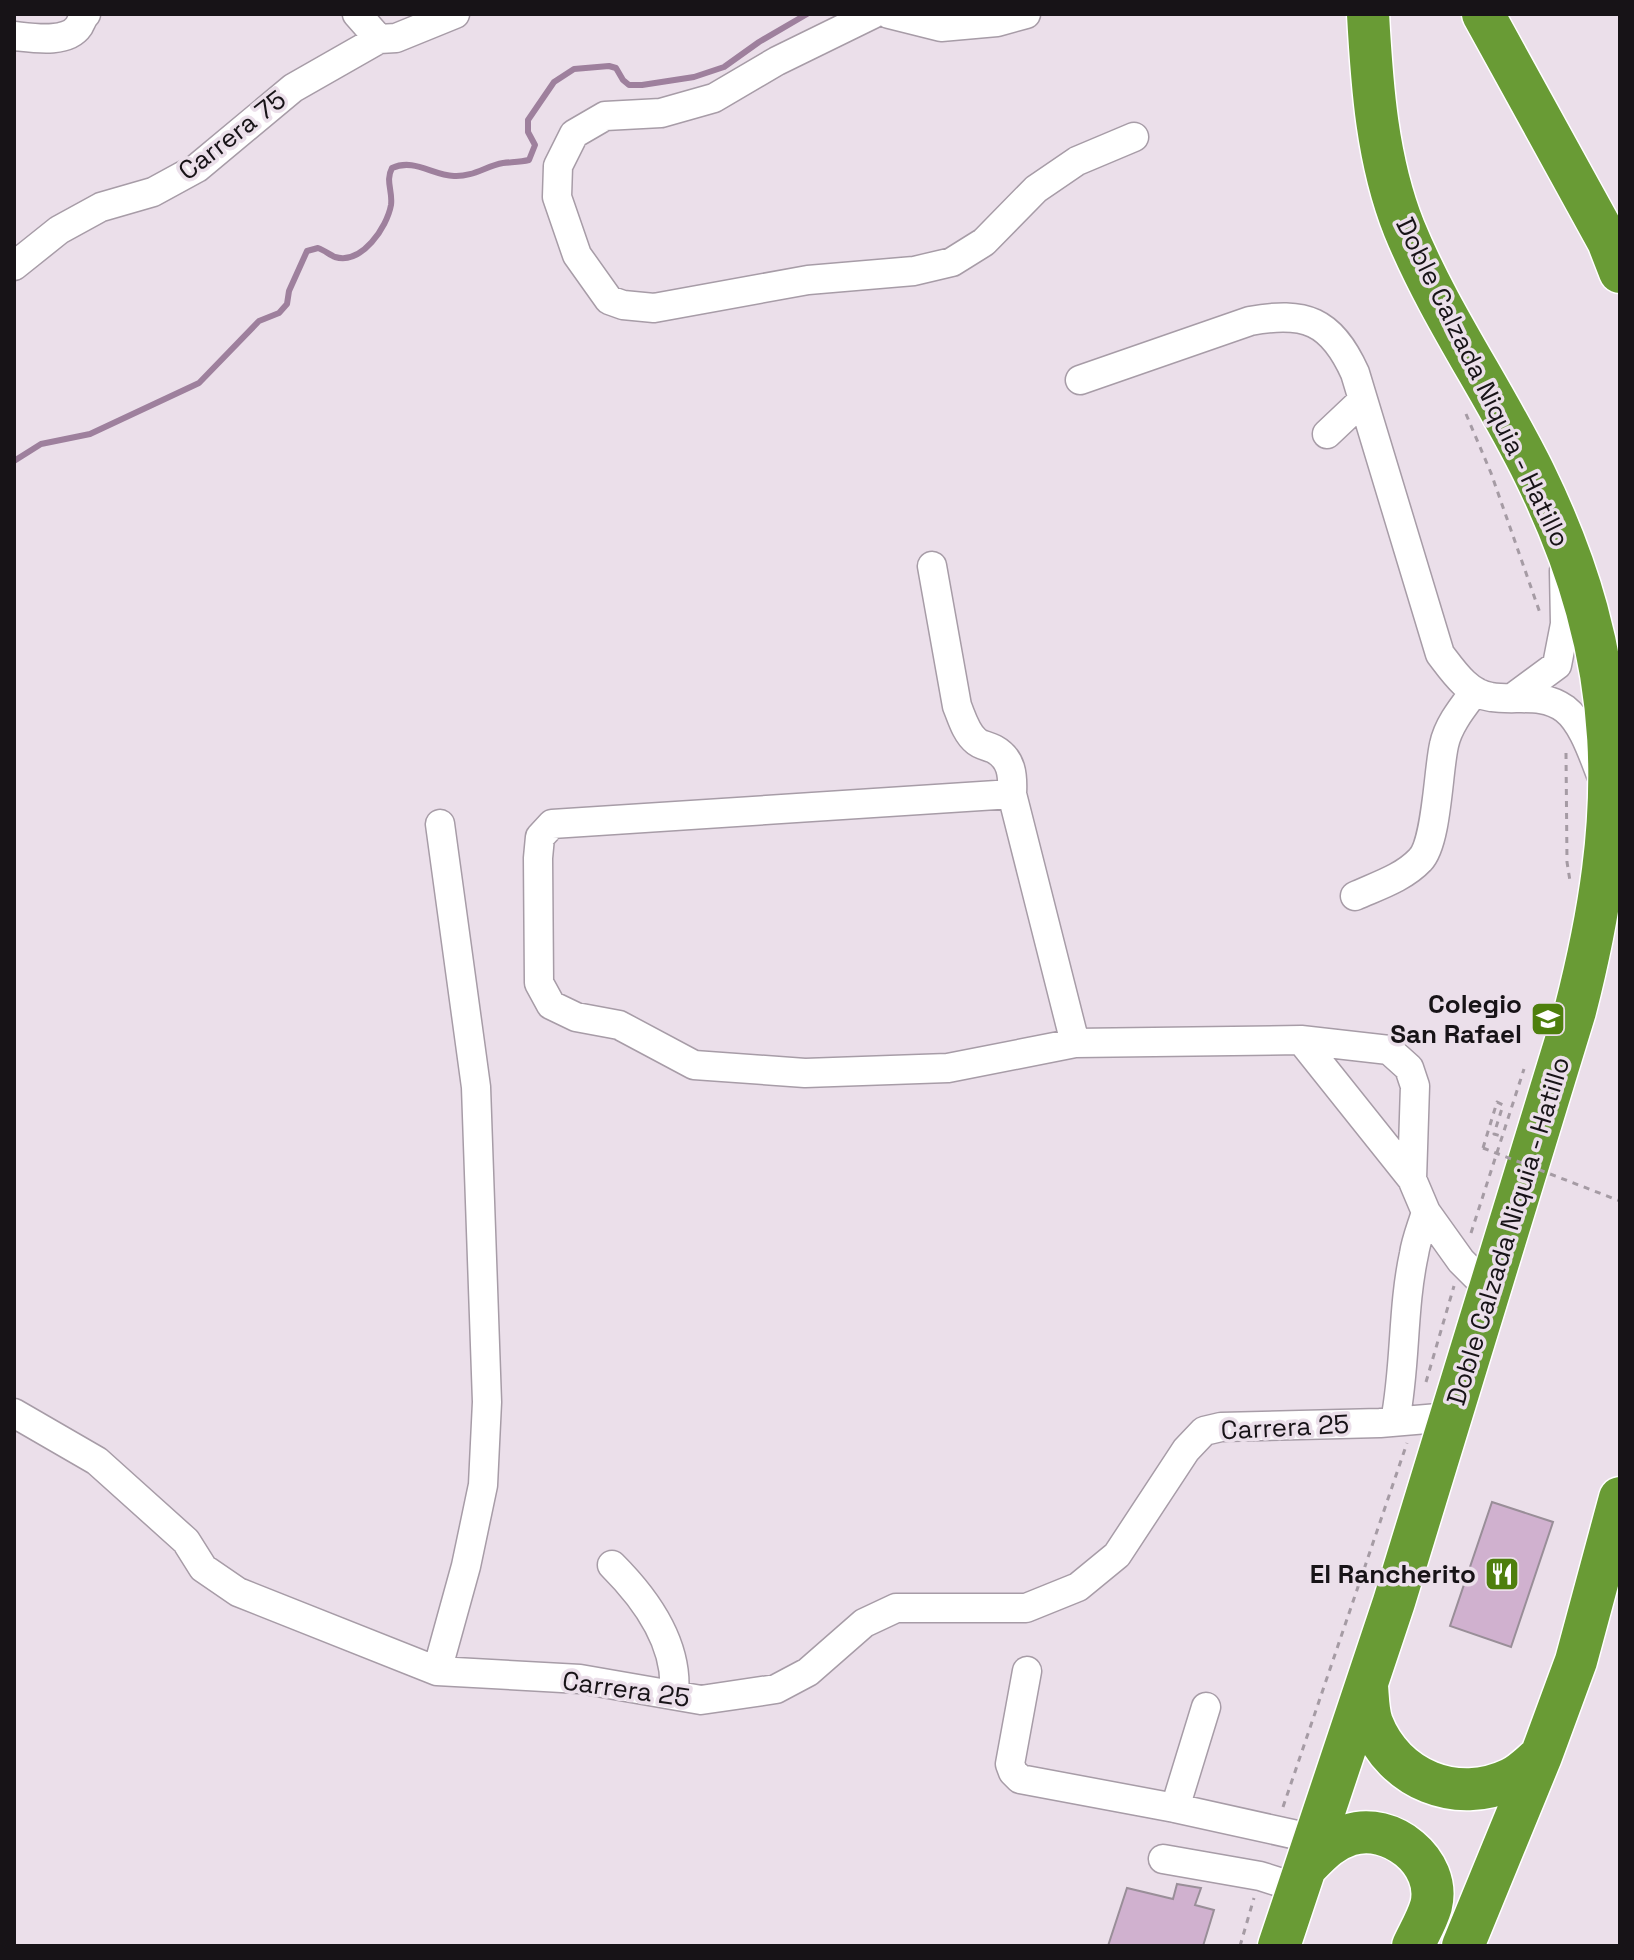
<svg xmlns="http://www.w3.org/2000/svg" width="1634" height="1960" font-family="'Space Grotesk',sans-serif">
  <rect width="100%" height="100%" fill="#ebdfea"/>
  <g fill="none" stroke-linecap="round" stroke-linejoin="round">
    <path stroke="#9e809d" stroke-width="6" d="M14,461L41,444L90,434L199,383L259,321L279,313L287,304L289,291L307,251L318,248C324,250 330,255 335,257C362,265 387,227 391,205C393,191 385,181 392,168C414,158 432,175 454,176C473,177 486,166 503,163C512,162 521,162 529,160L535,145L528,132V120L554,82L574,69L609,66L616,68L623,80L629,85H642L694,77L724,67L759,42L807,14"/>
  </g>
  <path fill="#d0b1cf" stroke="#998e98" stroke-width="2" d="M1492,1502L1553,1522L1511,1647L1450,1626Z
    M1177,1884L1201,1888L1195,1905L1214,1910L1203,1946H1108L1127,1888L1173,1899Z"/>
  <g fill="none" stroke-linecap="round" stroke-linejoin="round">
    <g stroke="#a79ca7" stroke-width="31">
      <path id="minor" d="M357,14L379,39
        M873,14L777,61L714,98L661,113L605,116L574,134L558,166L557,197L577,255L609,300L623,305L654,308L808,280L914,271L952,262L984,242L1036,189L1077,161L1134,137
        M889,14L941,27L997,22L1026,14
        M14,36C33,38 67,44 79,26C81,22 83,17 86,14
        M14,266L59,230L101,207L153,192L197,168L293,88L379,39L396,38L455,14
        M1080,380L1250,321C1305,311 1331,320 1355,373L1440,654C1453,671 1468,694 1491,697C1516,701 1542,692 1565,709C1583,723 1593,755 1601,775
        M1327,434L1363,400
        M932,566L957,706C962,718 966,733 976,741C980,745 988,746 994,749C1012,759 1013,775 1012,794L1075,1043
        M1515,696L1557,665L1565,624L1564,571
        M1012,794L552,824L540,837L538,858L539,983L551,1005L576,1017L619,1025L694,1065L805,1073L948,1068L1075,1043L1301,1040L1389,1050L1409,1068L1415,1086L1412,1179L1426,1212L1461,1261L1490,1290
        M1355,896C1377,886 1403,878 1420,860C1437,843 1438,771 1444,745C1448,725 1463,707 1475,691
        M1301,1040L1412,1179
        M14,1413L97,1461L186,1541L203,1568L238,1592L437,1671L580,1679L701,1700L776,1689L808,1672L864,1623L896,1608H1026L1078,1587L1117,1555L1186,1450L1204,1431L1221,1427L1380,1423L1450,1417
        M1395,1421C1406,1366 1402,1309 1414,1254C1416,1240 1422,1226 1426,1212
        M612,1565C646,1599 679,1644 674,1695
        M437,1671L466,1566L483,1485L487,1402L476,1087L440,824
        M1027,1671L1010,1764L1013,1772L1020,1779L1175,1808L1315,1839
        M1175,1808L1206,1707
        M1163,1859L1260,1876L1298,1888"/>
    </g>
    <g stroke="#fff" stroke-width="45">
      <path id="highway" d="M1483,14L1608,241L1620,272
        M1367,1686C1368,1698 1368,1712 1372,1723C1394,1780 1457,1805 1511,1779C1522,1774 1532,1763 1541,1756
        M1305,1868C1319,1854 1330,1841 1349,1835C1390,1821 1442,1862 1431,1906C1427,1920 1419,1933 1413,1946
        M1279,1946L1394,1602L1575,1011C1626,813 1626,662 1535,475C1494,391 1439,314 1404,228C1377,160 1372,86 1368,14
        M1463,1946L1541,1756L1576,1661L1620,1498"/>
    </g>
    <path stroke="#a59ba4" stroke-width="3" stroke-dasharray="6 6" stroke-linecap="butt" d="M1466,414L1491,473L1540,613
      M1566,753L1567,862L1570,881
      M1483,1148L1497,1102L1503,1105L1494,1134L1501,1136
      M1471,1233L1524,1069
      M1426,1382L1454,1286
      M1283,1807L1407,1443
      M1240,1946L1254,1898"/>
    <use href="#minor" stroke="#fff" stroke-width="28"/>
    <use href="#highway" stroke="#699b35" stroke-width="42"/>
    <path stroke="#a59ba4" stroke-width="3" stroke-dasharray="6 6" stroke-linecap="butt" d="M1483,1148L1620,1201"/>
  </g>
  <defs>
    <g id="school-square" transform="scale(1.8)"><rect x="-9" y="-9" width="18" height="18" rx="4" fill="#4e7f0d" stroke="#ebdfea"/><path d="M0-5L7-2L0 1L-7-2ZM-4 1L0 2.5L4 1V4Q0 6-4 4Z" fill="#fff"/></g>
    <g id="restaurant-square" transform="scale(1.8)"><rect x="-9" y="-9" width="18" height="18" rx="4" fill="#4e7f0d" stroke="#ebdfea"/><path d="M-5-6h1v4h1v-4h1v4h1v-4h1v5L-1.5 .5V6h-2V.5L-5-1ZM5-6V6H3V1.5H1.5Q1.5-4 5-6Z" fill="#fff"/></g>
  </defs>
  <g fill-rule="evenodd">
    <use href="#school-square" x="1548" y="1019"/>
    <use href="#restaurant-square" x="1502" y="1574"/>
  </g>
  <g text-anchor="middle" stroke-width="7" stroke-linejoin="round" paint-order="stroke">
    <g font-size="26" fill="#171317" stroke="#ebdfea">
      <text transform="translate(232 135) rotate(-38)" y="9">Carrera 75</text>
      <text transform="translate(1483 382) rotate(64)" y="9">Doble Calzada Niquia - Hatillo</text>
      <text transform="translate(1508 1231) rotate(-73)" y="9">Doble Calzada Niquia - Hatillo</text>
      <text transform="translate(1285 1427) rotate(-3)" y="9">Carrera 25</text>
      <text transform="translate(626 1689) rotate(8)" y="9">Carrera 25</text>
    </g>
    <g font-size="26" font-weight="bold" fill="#171317" stroke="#ebdfea" text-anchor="end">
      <text x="1522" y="1013">Colegio<tspan x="1522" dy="30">San Rafael</tspan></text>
      <text x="1476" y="1583">El Rancherito</text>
    </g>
  </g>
  <rect width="1634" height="1960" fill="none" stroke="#171317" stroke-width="32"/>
</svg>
